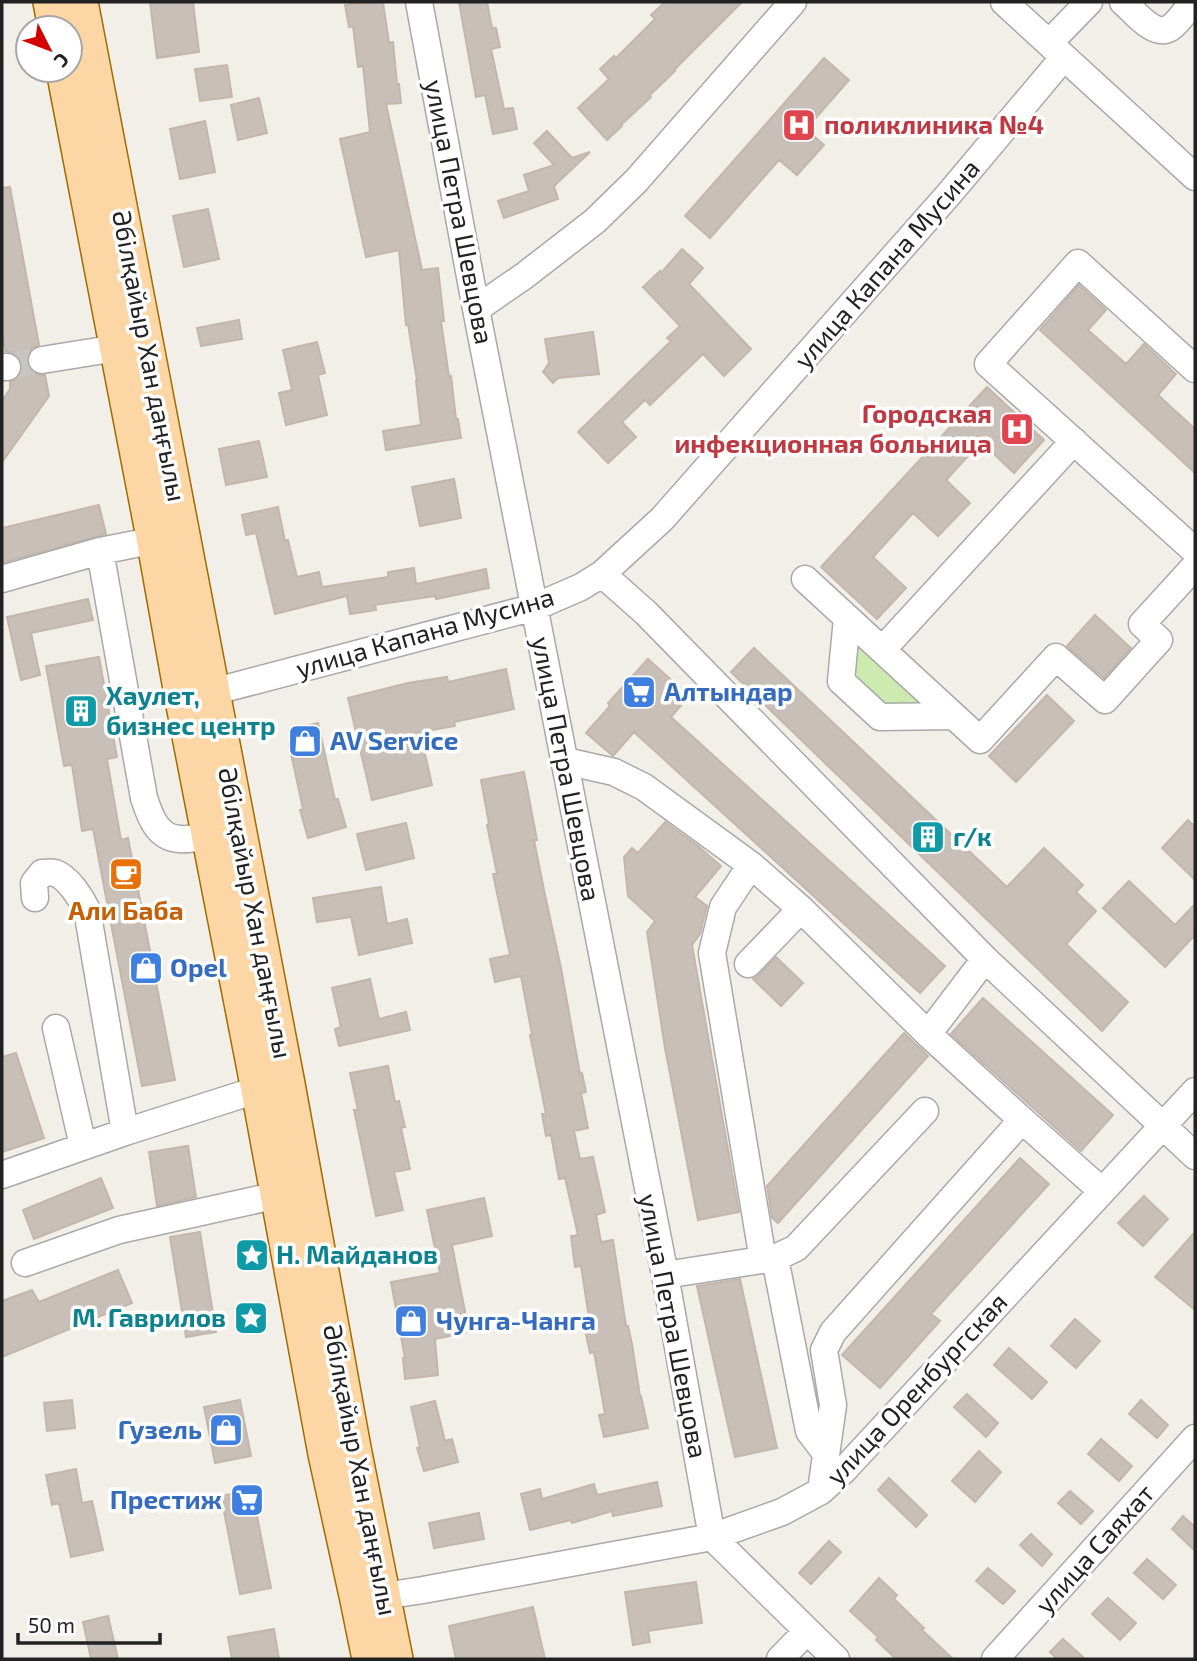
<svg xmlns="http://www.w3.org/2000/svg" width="1197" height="1661" font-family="'Exo 2',sans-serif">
  <rect width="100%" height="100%" fill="#f2efe9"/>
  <path fill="#cdebb0" d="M852,634L932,706L886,711L847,677Z"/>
  <path fill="#c7bfb8" stroke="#c4b6ab" stroke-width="2" d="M150,2H193L199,52L157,58Z
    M363,2H383L389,43L393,42L397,84H399L401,103L386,104L422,270L438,268L444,321H441L449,377L451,376L456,419H458L461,438L386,450L383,431L421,425L416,381H417L408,324L406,325L399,250L366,257L340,139L370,132L363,66L358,67L353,26L349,27L345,5Z
    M459,2H487L492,28H496L500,47L491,49L504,109L513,108L517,129L493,134L485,95L476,97Z
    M665,2H742L674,70L675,71L650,95L651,97L621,125L622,126L607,140L578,108L609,79L600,69L614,56L616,58L655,19L651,15Z
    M824,58L849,80L806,129L824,145L797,175L779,160L710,238L685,216Z
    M227,65L232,97L200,101L195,69Z
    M259,98L267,133L238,140L231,105Z
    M205,121L215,172L180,179L170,129Z
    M547,131L572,158L590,152L554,186L558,199L504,218L498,201L529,191L524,175L554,165L534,143Z
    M10,187L39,345L32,348L28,354L27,363L29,369L36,374L45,375L49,396L2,462V401L10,389V382L15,380L20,375L23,368L21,360L15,354L5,351L2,331V188Z
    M208,209L219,259L184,267L173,216Z
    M682,249L703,268L689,284L751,349L724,376L703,354L650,405L645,400L622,422L636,437L608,463L578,432L671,341L667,338L680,326L643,287L660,271L661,273Z
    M1079,285L1106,310L1088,330L1126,364L1144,344L1176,374L1158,395L1195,429V473L1040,330Z
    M239,320L242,339L201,346L197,328Z
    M593,332L599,374L558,378L553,383L543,372L549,363L545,339Z
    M317,342L325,373L318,375L327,415L286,425L279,393L292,390L283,350Z
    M987,387L1044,440L1014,473L981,442L946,480L970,503L938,536L913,513L873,557L906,588L877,619L821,567Z
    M259,441L267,477L226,485L219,449Z
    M454,479L461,518L420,526L412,487Z
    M99,505L106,534L2,563V528Z
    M278,507L285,541L288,540L297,577L319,572L322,587L388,577V572L414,568L416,584L486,569L489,588L436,599L435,596L375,605L376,610L350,614L347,596L275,614L256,533L246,535L242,515Z
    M88,599L93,620L31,633L40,675L21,680L7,617Z
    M1095,615L1131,648L1104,678L1067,646Z
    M754,648L1007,887L1044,848L1083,885L1076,892L1096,911L1066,944L1128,1002L1102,1031L731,672Z
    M99,657L117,757L107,759L121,840L128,838L175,1080L142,1086L93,829L82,831L72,765L64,766L46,666Z
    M648,659L689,696L671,717L945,966L920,993L634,732L613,756L586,733L610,706L608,703Z
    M506,669L514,709L454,722L455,726L420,732L432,785L372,800L348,698L408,683L447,677L448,682Z
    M1047,695L1074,721L1016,782L989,756Z
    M318,723L335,800L338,799L346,827L308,838L300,810L303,809L289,744L297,728Z
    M524,772L537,840H534L545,895L561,968L580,1074L582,1073L586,1092L581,1093L588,1128L574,1131L580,1159L593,1157L605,1212L596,1215L601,1242L613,1240L626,1326H628L632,1344L640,1396H641L648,1428L604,1437L599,1415L605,1414L594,1352L590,1353L584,1325L590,1324L581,1266L575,1267L571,1236L578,1235L565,1178L559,1179L551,1135L546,1136L542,1114H546L530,1035H532L521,976L495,982L490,959L510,955L493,874H497L487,825L489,824L481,780Z
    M1188,820L1195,827V880L1162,848Z
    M665,822L698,846L721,866L695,897L707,906L700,934L692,945L739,1212L698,1220L665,1048L647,932L655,921L628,896L624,857L632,848L638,853Z
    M406,823L414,858L366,870L357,834Z
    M1129,881L1175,925L1195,904V935L1165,967L1103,908Z
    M381,887L387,924L407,919L412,943L359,955L351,917L317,922L313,898Z
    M776,957L803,983L781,1006L753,979L759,975Z
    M370,979L379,1019L406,1012L410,1030L339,1046L335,1029L341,1027L332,988Z
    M983,998L1113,1115L1081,1151L951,1034Z
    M904,1033L928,1056L778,1223L772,1218L767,1186Z
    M16,1053L44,1138L2,1152V1057Z
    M388,1066L395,1102L399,1101L405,1127L401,1128L410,1169L394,1172L403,1210L376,1216L354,1110H358L350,1073Z
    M188,1146L196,1197L157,1206L149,1152Z
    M1020,1158L1049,1184L931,1314L940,1321L880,1388L842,1355Z
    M101,1178L113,1208L34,1239L23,1210Z
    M1144,1196L1168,1219L1143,1246L1118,1223Z
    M484,1198L492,1236L452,1245L469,1332L435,1339L438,1375L405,1379L403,1358H405L391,1282L440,1273L427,1210Z
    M200,1232L216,1332L186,1337L170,1237Z
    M1195,1232V1310L1155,1277Z
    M118,1270L132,1303L2,1357V1301L32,1290L39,1302Z
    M740,1279L777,1448L735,1457L697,1286Z
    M1075,1319L1100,1341L1076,1368L1051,1346Z
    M1009,1348L1047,1382L1032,1399L994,1365Z
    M967,1394L998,1423L986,1437L954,1407Z
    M72,1400L75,1428L47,1431L44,1403Z
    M240,1400L251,1456L215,1463L204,1407Z
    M1141,1400L1168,1425L1157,1438L1129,1414Z
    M435,1401L445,1441L452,1439L458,1462L424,1471L417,1448L420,1447L411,1407Z
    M1101,1439L1132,1466L1119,1481L1088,1454Z
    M979,1451L1001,1472L975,1502L952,1481Z
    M76,1469L82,1503L92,1501L103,1550L71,1557L59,1503L52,1505L46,1475Z
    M889,1478L927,1515L916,1527L878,1490Z
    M657,1482L662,1506L613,1516L612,1511L572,1523L571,1520L530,1530L521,1494L540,1489L542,1499L594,1484L597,1495Z
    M252,1490L271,1588L240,1594L221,1496Z
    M1070,1491L1093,1511L1081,1524L1058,1503Z
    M479,1513L484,1539L434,1548L429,1523Z
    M1183,1516L1195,1527V1551L1172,1529Z
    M1031,1534L1052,1554L1042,1566L1020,1545Z
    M829,1541L841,1552L811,1584L799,1573Z
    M1147,1559L1176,1585L1163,1599L1134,1573Z
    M988,1568L1015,1591L1003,1604L976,1581Z
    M879,1578L897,1595L894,1599L924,1628L922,1630L953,1659H896L876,1640L878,1637L850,1611Z
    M696,1582L702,1623L648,1631L650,1642L633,1645L625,1592Z
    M1108,1598L1136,1623L1120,1640L1092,1614Z
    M533,1607L545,1659H456L449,1626Z
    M108,1616L118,1659H91L83,1622Z
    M274,1629L279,1659H232L228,1637Z
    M1063,1639L1085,1659H1057L1050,1652Z"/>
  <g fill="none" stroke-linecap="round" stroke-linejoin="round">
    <path stroke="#c8c6c1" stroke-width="26" stroke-dasharray="26 13" stroke-linecap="butt" d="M7,367L42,360"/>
    <g stroke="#a9a9a9" stroke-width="29">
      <path id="minor" d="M419,2L476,309L665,1275L712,1537L836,1659
        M1004,2L1195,177
        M1123,2C1134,11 1154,38 1170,28C1179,22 1186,10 1193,2
        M1049,43L1089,2
        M476,309L524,276L595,221L636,181L793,2
        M42,360L117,348
        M2,367H7
        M1195,369L1078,263L988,364L1195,551
        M100,551L144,798C150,816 157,838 180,839C189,840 200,837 209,836
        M2,579L100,551L171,537
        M805,579L980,740L1056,657L1105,700L1159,640L1142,624L1195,566
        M847,618L841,681L880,717L954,716
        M882,650L1074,441
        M195,699L212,692L535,607L581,587L602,574L662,519L949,194L1064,57
        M565,761L614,772L644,787L751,865L801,909L928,1034L985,959L646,613L602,574
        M751,865L723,907L712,953L763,1260
        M35,898L34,883L42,873C46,873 51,872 55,873C68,877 81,898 87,910L125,1132
        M985,959L1195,1156
        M748,964L801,909
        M56,1028L83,1146
        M928,1034L1022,1120
        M2,1175L125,1132L244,1094L276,1086
        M775,1258L796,1248L925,1111
        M25,1263L119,1230L278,1195
        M665,1275L775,1258L809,1431L825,1452
        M821,1491L833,1405L824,1350L833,1332L1022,1120L1102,1191
        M364,1599L423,1590L712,1537L782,1512L821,1491L844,1470L1195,1091
        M780,1659L807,1631
        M995,1659L1195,1438"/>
    </g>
    <g stroke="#a06b00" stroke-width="36">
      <path id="major" d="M50,2L55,28
        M81,2L288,1084L354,1448L396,1659
        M63,70L152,532L182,700L258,1090L325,1454L357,1600L369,1659"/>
    </g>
    <use href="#minor" stroke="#fff" stroke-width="26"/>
    <use href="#major" stroke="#fcd6a4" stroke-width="33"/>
  </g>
  <defs>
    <g id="hospital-square" transform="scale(1.75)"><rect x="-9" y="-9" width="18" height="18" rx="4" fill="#e0444e" stroke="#fff"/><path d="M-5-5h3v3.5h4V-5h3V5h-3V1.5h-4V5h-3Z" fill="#fff"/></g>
    <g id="supermarket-square" transform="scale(1.75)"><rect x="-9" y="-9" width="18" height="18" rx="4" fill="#3f7fe0" stroke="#fff"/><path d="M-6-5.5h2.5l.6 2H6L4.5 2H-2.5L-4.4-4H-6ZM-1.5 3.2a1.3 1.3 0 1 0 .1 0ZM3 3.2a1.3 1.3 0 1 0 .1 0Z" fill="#fff"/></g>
    <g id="building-square" transform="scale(1.75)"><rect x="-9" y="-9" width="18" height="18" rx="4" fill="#0f9aa8" stroke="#fff"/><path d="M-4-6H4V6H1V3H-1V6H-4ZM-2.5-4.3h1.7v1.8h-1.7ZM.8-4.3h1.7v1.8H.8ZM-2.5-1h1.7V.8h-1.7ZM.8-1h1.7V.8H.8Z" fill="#fff"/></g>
    <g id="shop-square" transform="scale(1.75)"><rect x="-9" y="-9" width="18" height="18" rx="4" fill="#3f7fe0" stroke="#fff"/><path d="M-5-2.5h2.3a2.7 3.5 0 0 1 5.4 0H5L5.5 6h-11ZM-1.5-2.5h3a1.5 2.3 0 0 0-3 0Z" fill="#fff"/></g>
    <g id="cafe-square" transform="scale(1.75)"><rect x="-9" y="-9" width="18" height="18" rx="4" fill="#e8710a" stroke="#fff"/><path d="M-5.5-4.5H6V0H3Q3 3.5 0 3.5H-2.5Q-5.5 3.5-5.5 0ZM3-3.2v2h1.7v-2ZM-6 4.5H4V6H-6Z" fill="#fff"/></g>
    <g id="sight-square" transform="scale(1.75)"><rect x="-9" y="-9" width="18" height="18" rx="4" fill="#0f9aa8" stroke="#fff"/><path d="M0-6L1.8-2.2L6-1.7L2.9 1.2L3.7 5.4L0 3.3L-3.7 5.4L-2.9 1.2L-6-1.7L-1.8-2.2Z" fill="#fff"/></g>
  </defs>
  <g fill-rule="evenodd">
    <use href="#hospital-square" x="799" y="125"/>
    <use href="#hospital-square" x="1017" y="429"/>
    <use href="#supermarket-square" x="639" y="692"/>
    <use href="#building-square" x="81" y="711"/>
    <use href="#shop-square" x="305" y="741"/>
    <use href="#building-square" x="928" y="837"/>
    <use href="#cafe-square" x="126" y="874"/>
    <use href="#shop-square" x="146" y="968"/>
    <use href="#sight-square" x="252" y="1255"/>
    <use href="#sight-square" x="251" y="1318"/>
    <use href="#shop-square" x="411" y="1321"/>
    <use href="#shop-square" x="226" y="1430"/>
    <use href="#supermarket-square" x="247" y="1500"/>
  </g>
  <g text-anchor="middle" stroke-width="7" stroke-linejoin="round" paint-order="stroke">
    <g font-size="26" font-weight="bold" fill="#be3a42" stroke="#fff" text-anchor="start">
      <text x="824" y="134">поликлиника №4</text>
      <text x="992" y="423" text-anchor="end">Городская<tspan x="992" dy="30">инфекционная больница</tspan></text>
    </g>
    <g font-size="26" fill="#222" stroke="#fff">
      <text transform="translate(459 212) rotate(79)" y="9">улица Петра Шевцова</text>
      <text transform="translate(887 264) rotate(-49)" y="9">улица Капана Мусина</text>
      <text transform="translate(149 356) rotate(79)" y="9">Әбілқайыр Хан даңғылы</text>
      <text transform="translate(425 633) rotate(-16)" y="9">улица Капана Мусина</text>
      <text transform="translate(566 769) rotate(79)" y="9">улица Петра Шевцова</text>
      <text transform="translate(255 913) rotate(79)" y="9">Әбілқайыр Хан даңғылы</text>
      <text transform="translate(673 1326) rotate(79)" y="9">улица Петра Шевцова</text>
      <text transform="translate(917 1389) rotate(-47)" y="9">улица Оренбургская</text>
      <text transform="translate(360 1470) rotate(79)" y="9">Әбілқайыр Хан даңғылы</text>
      <text transform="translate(1095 1549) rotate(-48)" y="9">улица Саяхат</text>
    </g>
    <g font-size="26" font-weight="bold" fill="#366cbe" stroke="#fff" text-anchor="start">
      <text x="664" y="701">Алтындар</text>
      <text x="330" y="750">AV Service</text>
      <text x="170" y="977">Opel</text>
      <text x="436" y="1330">Чунга-Чанга</text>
      <text x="202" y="1439" text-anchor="end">Гузель</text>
      <text x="222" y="1509" text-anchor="end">Престиж</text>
    </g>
    <g font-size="26" font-weight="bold" fill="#0d838f" stroke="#fff" text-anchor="start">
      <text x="106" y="705">Хаулет,<tspan x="106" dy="30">бизнес центр</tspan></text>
      <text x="953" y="846">г/к</text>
      <text x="276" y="1264">Н. Майданов</text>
      <text x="226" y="1327" text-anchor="end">М. Гаврилов</text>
    </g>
    <g font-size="26" font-weight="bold" fill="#c56008" stroke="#fff">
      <text x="126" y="920">Али Баба</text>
    </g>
  </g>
  <rect width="1197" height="1661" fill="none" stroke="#222222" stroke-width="7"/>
  <g transform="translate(49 49) rotate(132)"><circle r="33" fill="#ffffff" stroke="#a7a7a7" stroke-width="2"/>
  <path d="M0-5L12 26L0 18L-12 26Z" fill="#d40000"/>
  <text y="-10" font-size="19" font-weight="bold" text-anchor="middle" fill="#222222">С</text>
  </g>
  <path d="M18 1633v10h142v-10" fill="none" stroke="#222222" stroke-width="3.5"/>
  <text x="28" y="1633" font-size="21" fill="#222222" stroke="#ffffff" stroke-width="5" paint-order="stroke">50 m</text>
</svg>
